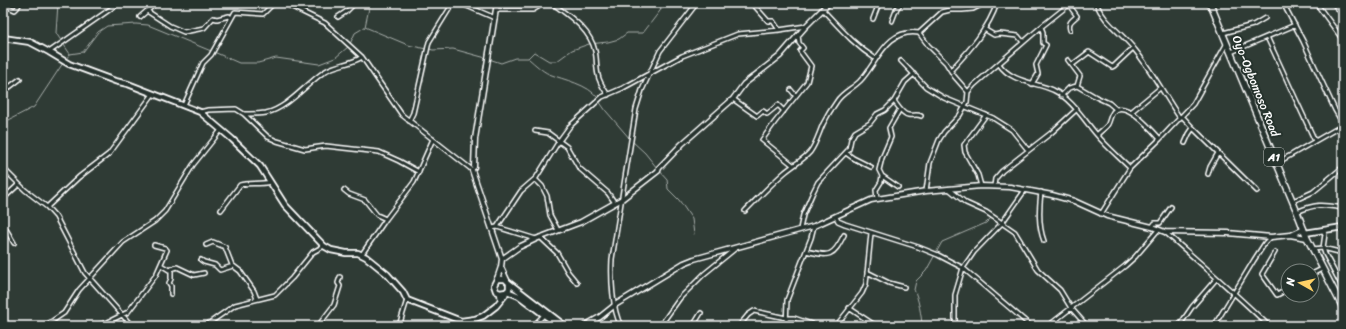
<svg xmlns="http://www.w3.org/2000/svg" width="1346" height="329" font-family="Sriracha,sans-serif">
  <rect width="100%" height="100%" fill="#2f3b35"/>
  <filter id="ink" filterUnits="userSpaceOnUse"><feTurbulence type="fractalNoise" baseFrequency=".025" numOctaves="2"/><feDisplacementMap in="SourceGraphic" scale="8" xChannelSelector="R" yChannelSelector="G"/><feConvolveMatrix kernelMatrix="1 2 1 2 8 2 1 2 1" color-interpolation-filters="sRGB"/></filter>
  <g filter="url(#ink)">
    <g fill="none" stroke-linecap="round" stroke-linejoin="round">
      <path stroke="#a9afac" stroke-width="1" d="M58,3L56,33L70,54
        M365,27L369,8L374,3
        M350,44L355,33L365,27L408,45L426,49
        M429,49L433,50L453,49L486,58
        M214,52L239,63H258L276,58L319,64L335,58L348,47
        M489,59L501,63L515,58H528L534,52L549,61H557L572,50L589,44L608,42L619,39L627,33H643L666,3
        M529,59C535,64 542,71 549,74C564,80 588,84 598,98
        M65,60L70,54L83,52L98,32L107,26L136,24L148,25L211,51
        M599,101L606,111L630,139
        M3,123L34,107L63,63
        M632,141L645,153L657,168
        M659,170L667,179L668,189L679,200L692,219L694,234
        M922,326C922,318 918,296 914,290L916,281L926,271L942,242L986,223L991,218"/>
      <g stroke="#fff" stroke-width="6">
        <path id="minor" d="M4,3L6,6L15,10L17,8L20,3
          M284,3L325,23L362,57L402,115L471,169
          M460,3L495,18
          M552,3C569,16 590,29 595,51C597,59 596,67 598,75C599,82 604,89 608,95
          M752,3L768,21H773L779,30
          M822,3L825,7
          M1096,3C1104,23 1123,34 1135,50C1152,71 1165,96 1180,118
          M1283,3L1303,41L1335,110L1343,124
          M1316,3L1343,40
          M1333,3L1343,15
          M1069,5L1077,16C1071,21 1068,23 1070,30
          M822,9C840,28 854,45 876,59
          M496,10H533L538,7L540,3
          M147,11L170,26L184,32L204,28L213,18L217,19L229,16L231,18
          M140,17L156,3
          M338,17L347,11L355,3
          M873,19L878,6L877,3
          M892,21L897,8L901,3
          M984,29L994,35L1000,34L1018,36L1023,42
          M919,33L928,45L946,63L954,76L968,92
          M1223,33L1253,25L1265,18
          M1267,37L1315,141
          M49,52L119,3
          M1231,52L1295,25
          M1068,60L1080,76L1077,86
          M901,61L926,87L944,98L993,118L1012,130L1028,150
          M999,64C1011,82 1034,82 1053,90C1072,99 1084,120 1097,135C1107,147 1119,157 1130,168
          M1072,65L1089,52L1112,67L1114,66L1133,48
          M951,70C969,51 989,28 997,3
          M1032,84L1038,74L1036,65L1046,45L1043,43V32L1041,27
          M791,90L795,95
          M3,92L20,79
          M1061,96L1069,88L1077,86L1096,97L1109,103L1116,109
          M733,99L757,116L763,111L767,114L778,105L784,111
          M894,101C898,106 902,114 908,115C913,116 917,114 921,116
          M184,105L203,63L211,55L235,12L263,14L274,3
          M200,112L208,110L236,109L244,114L268,137L277,141L305,149L326,146L379,152L399,161L419,172
          M1131,112L1160,88
          M244,114C251,114 259,114 266,113C288,108 306,84 324,72C335,64 350,65 362,57
          M1182,116L1193,128L1257,191
          M409,121L413,113L429,42L453,3
          M535,131L548,133L567,147L579,168L608,193L615,203
          M1097,135C1100,131 1106,128 1108,124C1110,120 1110,116 1113,112C1125,98 1152,130 1160,139
          M1185,143L1189,134L1193,128
          M846,153L853,158L871,167
          M1277,163L1343,125
          M793,165L762,140L775,122L807,82L811,66L800,51L803,48L799,43L798,35
          M3,168L25,190L47,207L56,217L85,273L132,326
          M1208,174L1210,167L1218,153
          M882,176L898,187
          M535,179L542,186L547,196L550,215L558,230
          M981,186L978,175L965,152L964,145L986,115
          M994,186L995,179L1002,171L1051,133L1076,110
          M949,189L966,203L986,212L1015,232L1038,270L1060,290L1071,308L1087,326
          M344,190L349,194L365,200L377,215L386,219
          M926,191L930,163L939,140L944,132L960,115L967,102L968,92L974,85L1041,27L1071,3
          M1041,192C1039,209 1038,226 1044,241
          M3,199L19,184
          M877,199L876,190L881,182L882,176L879,170L882,158L891,137L889,128L900,109
          M1293,201L1313,192L1343,167
          M47,207L79,177L109,154L153,94
          M221,210L240,185C248,182 259,185 270,182
          M745,211C758,198 770,185 784,173C792,166 803,160 810,152C816,144 819,133 823,124C827,116 832,108 837,101C842,93 853,88 860,81C878,62 886,28 919,33L942,12L950,10H962L973,9L985,3
          M1297,212C1317,203 1323,205 1343,208
          M1101,214L1130,168L1160,139L1193,104L1227,43
          M836,217L838,221L845,224L918,247L938,255L963,268L1031,326
          M3,224L14,243
          M497,227L521,191L536,178L559,141L570,126L602,97L623,88L682,56L738,34L779,30L806,26
          M1152,227L1155,223H1160L1171,207
          M492,228L497,227L536,239
          M800,229L803,215L813,192L818,182L849,149L851,139L855,132L870,123L877,114L885,110L894,101L905,82L914,74
          M1323,230L1325,234L1323,248L1325,254L1343,288
          M1165,232C1200,263 1235,293 1269,326
          M540,237L557,253L568,272L577,283
          M206,245L213,242L225,247L232,265L240,271L254,291L257,299
          M1312,249L1323,248L1339,252
          M806,251C830,257 833,257 844,235
          M1275,252L1262,274L1277,295L1288,289
          M362,254L386,219L414,182L433,139
          M201,260L204,262L215,265L220,270L233,266
          M161,265L169,270L177,267L194,275L204,273
          M867,272L889,283L904,287
          M1312,274L1322,269
          M171,294V286L169,283L171,279V269
          M849,308L876,326
          M45,326L64,313L79,290L123,242L155,221L165,211L193,165L221,130
          M95,326L108,322L128,312L156,275L167,250L165,248L154,245
          M205,326L235,305L275,295L292,278L313,252L324,246
          M318,326L334,305L340,286L338,283L340,277
          M399,326L407,300
          M457,326L461,321
          M533,326L545,314
          M621,326C612,309 611,278 612,259L636,109L642,90L660,51L697,3
          M660,326L680,298L704,274L736,248
          M693,326L701,313
          M739,326L748,315L754,311L786,318H794L817,326
          M786,326L787,300L811,238L814,226
          M836,326L862,293L866,284L871,233
          M955,326V295L963,268L974,252L1002,223L1025,190
          M1048,326L1125,266L1135,257L1158,230
          M1179,326L1192,307L1217,278
          M1214,326L1254,260L1265,243L1271,237"/>
      </g>
      <g stroke="#fff" stroke-width="7">
        <path id="tertiary" d="M474,167L475,139L497,3
          M472,170L502,259L501,267L497,279
          M1291,235L1304,229
          M502,259L519,247L536,239L581,222L622,199L658,171L659,168L682,144L733,99L744,84L780,56L806,26L829,3
          M501,267L507,280
          M584,326L600,317L615,305L684,263L694,259L814,226L871,200L926,191L981,186L1010,187L1052,195L1074,201L1107,216L1152,227L1165,232L1228,233L1271,237L1290,235L1307,238"/>
      </g>
      <g stroke="#fff" stroke-width="8">
        <path id="secondary" d="M3,38L30,42L49,52L69,64L115,81L128,84L200,112L232,139L260,166L285,205L324,246L331,250L346,253H358L366,257L387,274L403,292L407,300L461,321L475,319L483,316L496,306L505,295L506,292
          M1305,233L1343,227
          M509,283L565,326
          M507,291L519,296L559,326
          M500,293L506,292L509,289V283L505,279H497L494,285L496,291L500,293L501,300"/>
      </g>
      <g stroke="#fff" stroke-width="8">
        <path id="trunk" d="M1210,3L1297,212L1307,238L1343,308"/>
      </g>
      <use href="#minor" stroke="#26332d" stroke-width="3"/>
      <use href="#tertiary" stroke="#26332d" stroke-width="4"/>
      <use href="#secondary" stroke="#26332d" stroke-width="4.5"/>
      <use href="#trunk" stroke="#26332d" stroke-width="5"/>
    </g>
  </g>
  <g text-anchor="middle" stroke-width="4" stroke-linejoin="round" paint-order="stroke">
    <rect fill="#26332d" stroke="#bec2c0" stroke-width="1" x="1264" y="148" width="20" height="18" rx="3"/>
    <g font-size="11" font-weight="bold" fill="#fff">
      <text x="1274" y="161">A1</text>
    </g>
    <g font-size="12" fill="#fff" stroke="#26332d">
      <text transform="translate(1256 86) rotate(68)" y="4">Oyo-Ogbomoso Road</text>
    </g>
  </g>
  <rect width="1346" height="329" fill="none" stroke="#26332d" stroke-width="16"/>
  <rect x="8" y="8" width="1330" height="313" fill="none" stroke="#fff" stroke-width="1.5" filter="url(#ink)"/>
  <g transform="translate(1300 283) rotate(278)"><circle r="19" fill="#26332d" stroke="#7d8581"/>
  <path d="M0-3L7 15L0 10L-7 15Z" fill="#ffd166"/>
  <text y="-6" font-size="11" font-weight="bold" text-anchor="middle" fill="#ffffff">N</text>
  </g>
</svg>
